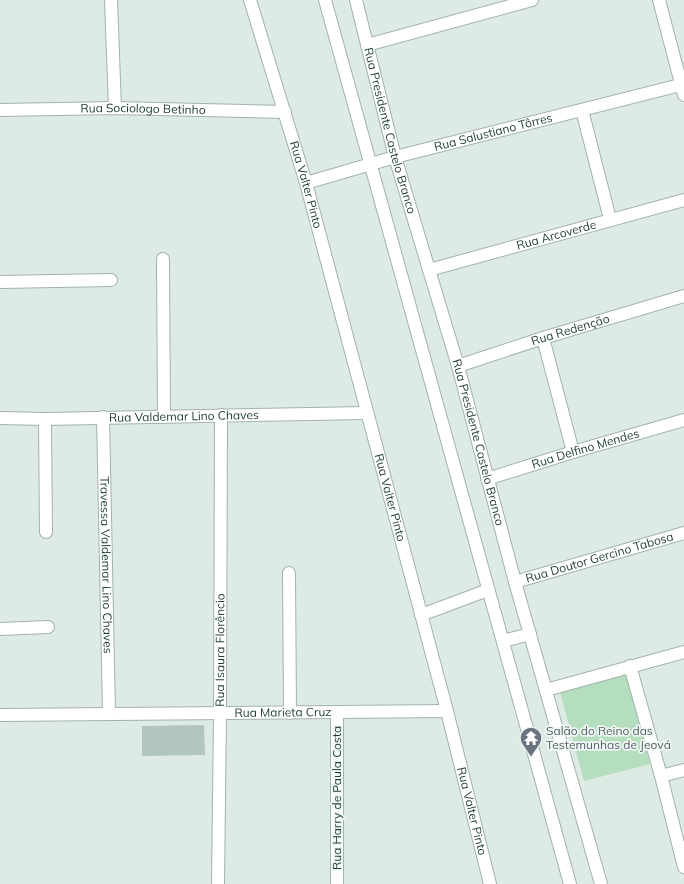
<svg xmlns="http://www.w3.org/2000/svg" width="684" height="884" font-family="Mulish,sans-serif">
  <rect width="100%" height="100%" fill="#deebe4"/>
  <path fill="#b4debe" d="M626,673L650,764L584,781L560,692Z"/>
  <path fill="#b3c6bd" d="M204,725L205,755L142,756V726Z"/>
  <g fill="none" stroke-linecap="round" stroke-linejoin="round">
    <g stroke="#a1b3ab" stroke-width="14">
      <g id="minor">
        <path d="M111,0L115,108"/>
        <path id="s1" d="M250,0L306,183L447,711L490,884"/>
        <path d="M325,0L570,884"/>
        <path id="s2" d="M356,0L395,157L458,366L515,582L601,884"/>
        <path d="M659,0L684,95"/>
        <path d="M367,45L532,0"/>
        <path id="s3" d="M0,110L115,108L285,112"/>
        <path d="M582,110L610,219"/>
        <path id="s4" d="M306,183L395,157L684,84"/>
        <path d="M163,259L164,417"/>
        <path id="s5" d="M429,270L684,200"/>
        <path d="M0,282L111,280"/>
        <path d="M543,338L573,452"/>
        <path id="s6" d="M458,366L543,338L684,296"/>
        <path id="s7" d="M103,417L109,713"/>
        <path id="s8" d="M0,418L45,419L367,413"/>
        <path d="M45,419L46,532"/>
        <path id="s9" d="M487,479L573,452L684,420"/>
        <path d="M289,573L290,713"/>
        <path id="s10" d="M515,582L684,533"/>
        <path d="M421,615L488,590"/>
        <path d="M0,629L48,627"/>
        <path d="M503,641L530,634"/>
        <path d="M630,666L661,776L684,867"/>
        <path d="M546,690L684,652"/>
        <path id="s11" d="M0,715L447,711"/>
        <path d="M661,776L684,770"/>
        <path id="s12" d="M218,884L220,714L221,415"/>
        <path d="M337,884V712"/>
      </g>
    </g>
    <use href="#minor" stroke="#fff" stroke-width="12"/>
  </g>
  <defs>
    <g id="temple-pin" transform="scale(1.15)"><path d="M0 17L-7.5 6A9.5 9.5 0 1 1 7.5 6Z" fill="#6b7280" stroke="#eef7f2"/><path d="M0-6L5-2H3V0L6.5 2.5H4V6H1.5V3h-3V6H-4V2.5H-6.5L-3 0V-2H-5Z" fill="#fff"/></g>
  </defs>
  <g fill-rule="evenodd">
    <use href="#temple-pin" x="531" y="738"/>
  </g>
  <g text-anchor="middle" stroke-width="3.5" stroke-linejoin="round" paint-order="stroke">
    <g font-size="12" fill="#1e3c32" stroke="#eef7f2">
      <text dy="4" stroke="none"><textPath href="#s3" startOffset="143">Rua Sociologo Betinho</textPath></text>
      <text dy="4" stroke="none"><textPath href="#s2" startOffset="135">Rua Presidente Castelo Branco</textPath></text>
      <text dy="4" stroke="none"><textPath href="#s4" startOffset="194">Rua Salustiano Tôrres</textPath></text>
      <text dy="4" stroke="none"><textPath href="#s1" startOffset="193">Rua Valter Pinto</textPath></text>
      <text dy="4" stroke="none"><textPath href="#s5" startOffset="132">Rua Arcoverde</textPath></text>
      <text dy="4" stroke="none"><textPath href="#s6" startOffset="118">Rua Redenção</textPath></text>
      <text dy="4" stroke="none"><textPath href="#s8" startOffset="184">Rua Valdemar Lino Chaves</textPath></text>
      <text dy="4" stroke="none"><textPath href="#s2" startOffset="459">Rua Presidente Castelo Branco</textPath></text>
      <text dy="4" stroke="none"><textPath href="#s9" startOffset="103">Rua Delfino Mendes</textPath></text>
      <text dy="4" stroke="none"><textPath href="#s1" startOffset="517">Rua Valter Pinto</textPath></text>
      <text dy="4" stroke="none"><textPath href="#s10" startOffset="88">Rua Doutor Gercino Tabosa</textPath></text>
      <text dy="4" stroke="none"><textPath href="#s7" startOffset="148">Travessa Valdemar Lino Chaves</textPath></text>
      <text dy="4" stroke="none"><textPath href="#s12" startOffset="234">Rua Isaura Florêncio</textPath></text>
      <text dy="4" stroke="none"><textPath href="#s11" startOffset="283">Rua Marieta Cruz</textPath></text>
      <text transform="translate(337 798) rotate(-90)" y="4">Rua Harry de Paula Costa</text>
      <text dy="4" stroke="none"><textPath href="#s1" startOffset="841">Rua Valter Pinto</textPath></text>
    </g>
    <g font-size="12" fill="#5b616d" stroke="#eef7f2" text-anchor="start">
      <text x="546" y="735">Salão do Reino das<tspan x="546" dy="14">Testemunhas de Jeová</tspan></text>
    </g>
  </g>
</svg>
